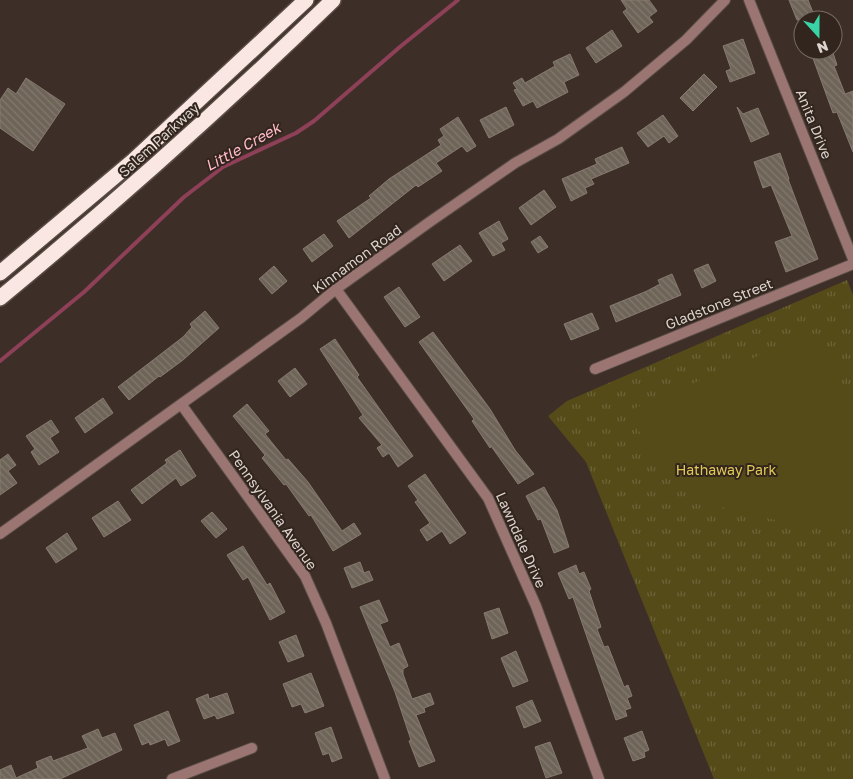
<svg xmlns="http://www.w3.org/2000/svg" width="853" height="779" font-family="'Golos Text',sans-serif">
  <defs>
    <pattern id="grass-tufts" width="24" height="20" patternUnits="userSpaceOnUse" patternTransform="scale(1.25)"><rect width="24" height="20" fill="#554b19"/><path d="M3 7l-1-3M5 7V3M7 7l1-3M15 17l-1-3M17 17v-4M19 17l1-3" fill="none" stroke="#6d6439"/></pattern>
    <pattern id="building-back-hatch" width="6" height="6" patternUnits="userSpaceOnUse" patternTransform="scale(1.25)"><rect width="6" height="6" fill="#6e6457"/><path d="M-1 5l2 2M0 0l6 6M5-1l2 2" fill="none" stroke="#82796e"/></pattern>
  </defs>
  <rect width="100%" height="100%" fill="#3d2f28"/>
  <path fill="url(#grass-tufts)" d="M847,280L853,295V779H714L586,462L548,416L567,401Z"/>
  <path fill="#554b19" d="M810,334L823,341L853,408V521L818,528L730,511L664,476L628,411Z"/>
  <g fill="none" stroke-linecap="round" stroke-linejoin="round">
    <path stroke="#8d4057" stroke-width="4" d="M0,361L84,292L184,197L223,167L296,133L314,121L401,46L458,0"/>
  </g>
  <path fill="url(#building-back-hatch)" stroke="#867b6e" d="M621,0H649L657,11L649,17L653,22L638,33L623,12L627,9Z
    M789,0H808L816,20H797Z
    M612,30L622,46L596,63L586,48Z
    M743,39L755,73L730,82L726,71L731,69L723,46Z
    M810,50H832L837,65L834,66L845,94L853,91V152L837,112L833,113Z
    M570,54L579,75L564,82L568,92L537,108L533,101L523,106L514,90L517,89L513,83L522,78L525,83L555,66L553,62Z
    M704,74L717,87L693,111L680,98Z
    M26,78L65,104L33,151L0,128V100L8,88L16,94Z
    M506,107L514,125L489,138L480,120Z
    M737,107L743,114L758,108L769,134L751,142Z
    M663,115L678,136L669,143L664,136L648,147L637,133Z
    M458,117L476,146L467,152L462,146L436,163L442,171L418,187L416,185L349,238L337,221L371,198L369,196L389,179L441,145L438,140L444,136L440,129Z
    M622,147L629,163L591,179L594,184L585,188L587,193L571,201L562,179L597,164L595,159Z
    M780,153L789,179H788L818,259L786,272L775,242L792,236L771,185L763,188L754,162Z
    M544,190L556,207L531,225L519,208Z
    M499,221L508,239L501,243L505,250L493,256L479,233Z
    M324,234L333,246L312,262L303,249Z
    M540,236L548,247L538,253L531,242Z
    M460,245L472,261L444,281L432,264Z
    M708,264L716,281L702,288L694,270Z
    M274,266L287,281L272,294L259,279Z
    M672,274L681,295L616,322L610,306L647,291L660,284L658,280Z
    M399,287L420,317L405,327L384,297Z
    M205,311L219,328L183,360L160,377L159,376L129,400L118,387L183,337L192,327L190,324Z
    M592,313L599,329L571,340L564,324Z
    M433,332L490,409L515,450L534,474L518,484L491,446L490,448L472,421L474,419L419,342Z
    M335,339L359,375L357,377L413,456L398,467L389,453L383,457L377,448L382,445L359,418L363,415L320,349Z
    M295,368L307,384L290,397L278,381Z
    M103,398L113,413L85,433L75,418Z
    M247,404L269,431L265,434L286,460L288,459L308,482L342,531L354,523L361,534L333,551L311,515L309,516L286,484L284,485L262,458L265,455L233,416Z
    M51,420L59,432L50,438L59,452L39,465L31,452L35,449L26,436Z
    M180,450L196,476L181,486L176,478L142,504L131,490L167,463L165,460Z
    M8,454L16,465L8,471L17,483L0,495V460Z
    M425,474L466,533L450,544L442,531L427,541L420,530L430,523L415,502L418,500L408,486Z
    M544,487L557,510L569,547L554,553L541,519L538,520L526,496Z
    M118,501L131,520L104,537L92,518Z
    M212,512L227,529L216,538L201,521Z
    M67,533L77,549L56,563L46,548Z
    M243,546L267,585L270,583L285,612L270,620L248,577L243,580L227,555Z
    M360,562L364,573L369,571L373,580L352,588L344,568Z
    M576,565L579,574L584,572L591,589L589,591L601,627L597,629L604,647L608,646L624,687L628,685L632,696L627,698L631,708L625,710L627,716L616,720L573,597L569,599L558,573Z
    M379,600L388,621L380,624L390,647L399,643L408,666L403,669V674L412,699L430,693L434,704L424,708L425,712L416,715L435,761L419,767L409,741L411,740L395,692L360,607Z
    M499,608L508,633L492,639L484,613Z
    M296,635L304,656L288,662L279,642Z
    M516,651L528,681L513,687L501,658Z
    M311,673L324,706L305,713L301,704L292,707L283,684Z
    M227,693L234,713L217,719L215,715L204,719L196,699L208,694L209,699Z
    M532,700L541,721L524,728L516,707Z
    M168,711L180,741L168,746L165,739L150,745L149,742L142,745L134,725Z
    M331,727L342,758L332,762L329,753L323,755L315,733Z
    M98,729L102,738L115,733L122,750L60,779H0V770L11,765L16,778L38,768L36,762L51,756L53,761L88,748L82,736Z
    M642,731L649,750L644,752L645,757L633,761L624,738Z
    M550,742L562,773L546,778L535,747Z"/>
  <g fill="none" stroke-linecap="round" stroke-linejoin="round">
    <g stroke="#5a4d46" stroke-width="12">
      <path id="street" d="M749,0L853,259
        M336,289L488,498L536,606L599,779
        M595,369L853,264
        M181,404L305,576L326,623L385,779
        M0,534L301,318L336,289L431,221L515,163L558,139L624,92L686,40L725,0
        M172,779L252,748"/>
    </g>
    <g stroke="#5a4d46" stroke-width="18">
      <path id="highway" d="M0,273L133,161L306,0
        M0,298C115,203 226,104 333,0"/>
    </g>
    <use href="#street" stroke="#9b7571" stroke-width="10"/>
    <use href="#highway" stroke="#fae7e4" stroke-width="15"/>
  </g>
  <g text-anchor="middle" stroke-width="4" stroke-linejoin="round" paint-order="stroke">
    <g font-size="14" fill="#dcd3ce" stroke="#32251e">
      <text transform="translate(814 124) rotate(68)" y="5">Anita Drive</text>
      <text transform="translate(159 140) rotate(-42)" y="5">Salem Parkway</text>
      <text transform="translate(357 259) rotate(-36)" y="5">Kinnamon Road</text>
      <text transform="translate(719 304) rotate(-22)" y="5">Gladstone Street</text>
      <text transform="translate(273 510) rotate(55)" y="5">Pennsylvania Avenue</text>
      <text transform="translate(521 540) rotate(66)" y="5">Lawndale Drive</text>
    </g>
    <g font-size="14" fill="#e2c956" stroke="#32251e">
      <text x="726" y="475">Hathaway Park</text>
    </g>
    <g font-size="15" font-style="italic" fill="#ffbaca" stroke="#32251e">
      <text transform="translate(243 147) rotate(-29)" y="5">Little Creek</text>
    </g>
  </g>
  <g transform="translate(818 35) rotate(159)"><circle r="24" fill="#32251e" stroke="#766b64"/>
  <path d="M0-4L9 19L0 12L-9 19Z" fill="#39d4a5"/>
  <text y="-8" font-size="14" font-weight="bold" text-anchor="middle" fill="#dcd3ce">N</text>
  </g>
</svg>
